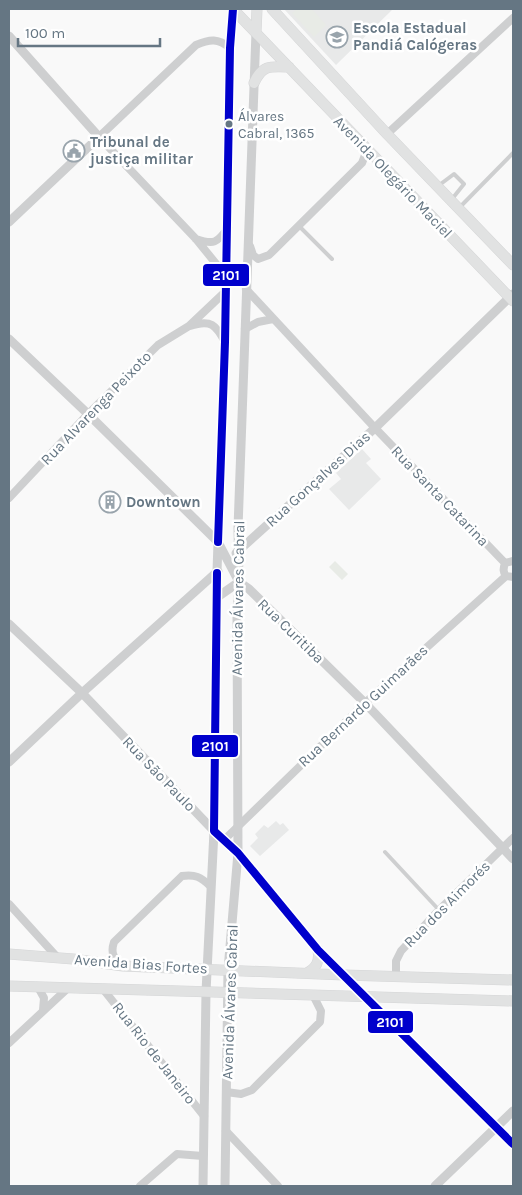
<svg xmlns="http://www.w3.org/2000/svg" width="522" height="1195" font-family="Karla,sans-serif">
  <rect width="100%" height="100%" fill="#f9f9f9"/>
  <path fill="#e8e9e9" d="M284,9H393L336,65Z
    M362,449L371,459L366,463L381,479L349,510L329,489L341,479L336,473Z
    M276,821L280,825L283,823L289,830L260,856L250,846L258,838L255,834L264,825L268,828Z"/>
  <path fill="#e8ebe6" d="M297,9H312L326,25L314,37L292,13Z
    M335,561L348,574L342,580L329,567Z"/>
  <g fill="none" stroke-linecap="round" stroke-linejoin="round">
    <g stroke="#d5d6d7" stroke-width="11">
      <path id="secondary" d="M233,9L513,301
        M272,9L387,134L513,265
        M256,32L257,9
        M254,83C262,65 270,66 289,67
        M9,954L73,959L123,966L344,975L513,980
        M307,973C316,968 320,962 318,950
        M9,986L513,1001"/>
    </g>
    <path stroke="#cecfd0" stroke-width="4" d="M438,186L454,174L464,184L452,199
      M460,207L513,153
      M299,226L332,259
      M385,852L439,910"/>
    <path stroke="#cecfd0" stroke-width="8" d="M387,134L513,18
      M196,239C214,245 217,243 228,228
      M250,246L253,255L258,259L269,255L362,163L367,150
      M226,276L196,239L99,137L196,45C210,39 218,38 230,48
      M246,289L375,428L505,563
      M190,326C211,319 216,325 225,342
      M245,329L258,322L273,319
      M9,498L88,414L158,345L189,326L226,291
      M513,561L505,563C503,569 503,572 506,576L513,577
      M224,840L365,703L506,576
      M9,904L57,957
      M123,966C114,958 110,954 114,942L182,876C195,874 201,877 210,886
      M396,977V961L401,951L439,910L513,838
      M38,987L44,998L43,1010
      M103,989L204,1116
      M9,1043L68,988
      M226,1092L241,1094L252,1090L320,1022L321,1011L313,995
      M226,1131L278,1186
      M140,1186L177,1154L203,1156"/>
    <path stroke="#cecfd0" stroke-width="9" d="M9,36L99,137L9,222
      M9,339L88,414L218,542L239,582L249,589L365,703L513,859
      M236,553L375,428L513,294
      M216,598L239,582
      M9,624L82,693L214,831L238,853L318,950L513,1144
      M9,762L82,693L218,571
      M203,1186L206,992L214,831L216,600L225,342L230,48L233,9
      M225,1186L228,970L238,853L237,613L239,582L238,528L256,32
      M435,1186L513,1111"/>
    <use href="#secondary" stroke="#e1e2e2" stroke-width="10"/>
    <g stroke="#fff" stroke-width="11">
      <path id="bus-1" d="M218,542L225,342L230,48L233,9
        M217,573L214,831L238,853L318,950L513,1144"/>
    </g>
    <use href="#bus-1" stroke="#00c" stroke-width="8"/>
  </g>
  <defs>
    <g id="school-ring" transform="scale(1.125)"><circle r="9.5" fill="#fff" stroke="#99a4ac" stroke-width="1.5"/><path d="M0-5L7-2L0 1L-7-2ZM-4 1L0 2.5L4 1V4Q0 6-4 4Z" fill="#99a4ac"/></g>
    <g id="civic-ring" transform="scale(1.125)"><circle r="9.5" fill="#fff" stroke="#99a4ac" stroke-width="1.5"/><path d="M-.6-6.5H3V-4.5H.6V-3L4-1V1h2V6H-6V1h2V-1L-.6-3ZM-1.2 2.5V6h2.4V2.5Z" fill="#99a4ac"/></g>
    <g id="building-ring" transform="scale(1.125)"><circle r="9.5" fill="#fff" stroke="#99a4ac" stroke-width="1.5"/><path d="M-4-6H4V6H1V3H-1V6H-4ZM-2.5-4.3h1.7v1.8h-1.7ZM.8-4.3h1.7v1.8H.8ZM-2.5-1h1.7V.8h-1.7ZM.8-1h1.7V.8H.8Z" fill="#99a4ac"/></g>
  </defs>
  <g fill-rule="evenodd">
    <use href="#school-ring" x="337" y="37"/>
    <use href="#civic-ring" x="74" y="151"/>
    <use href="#building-ring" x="110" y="502"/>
  </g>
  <circle fill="#657683" stroke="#fff" stroke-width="2" cx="229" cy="124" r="4.5"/>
  <g text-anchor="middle" stroke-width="5" stroke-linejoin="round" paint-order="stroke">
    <g font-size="14" fill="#657683" stroke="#fff" text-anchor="start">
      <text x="238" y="121">Álvares<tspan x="238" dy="17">Cabral, 1365</tspan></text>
    </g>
    <g font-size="15" font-weight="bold" fill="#657683" stroke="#fff" text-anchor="start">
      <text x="353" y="33">Escola Estadual<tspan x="353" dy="17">Pandiá Calógeras</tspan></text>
      <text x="90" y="147">Tribunal de<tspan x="90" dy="17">justiça militar</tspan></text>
      <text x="126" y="507">Downtown</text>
    </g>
    <g font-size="15" fill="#657683" stroke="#fff">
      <text transform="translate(393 177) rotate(46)" y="5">Avenida Olegário Maciel</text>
      <text transform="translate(96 408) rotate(-46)" y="5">Rua Alvarenga Peixoto</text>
      <text transform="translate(318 479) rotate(-42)" y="5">Rua Gonçalves Dias</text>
      <text transform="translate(440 496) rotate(46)" y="5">Rua Santa Catarina</text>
      <text transform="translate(238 598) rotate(-89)" y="5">Avenida Álvares Cabral</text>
      <text transform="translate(291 631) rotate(44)" y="5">Rua Curitiba</text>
      <text transform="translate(363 706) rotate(-43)" y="5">Rua Bernardo Guimarães</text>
      <text transform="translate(159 774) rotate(46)" y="5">Rua São Paulo</text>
      <text transform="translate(447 904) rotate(-45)" y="5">Rua dos Aimorés</text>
      <text transform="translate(141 964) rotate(4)" y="5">Avenida Bias Fortes</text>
      <text transform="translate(230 1002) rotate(-88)" y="5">Avenida Álvares Cabral</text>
      <text transform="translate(154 1053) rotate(52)" y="5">Rua Rio de Janeiro</text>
    </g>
  </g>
  <g stroke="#fff" stroke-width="2">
    <rect x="202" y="263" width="48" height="24" rx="5" fill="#00c"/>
    <rect x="191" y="734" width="48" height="24" rx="5" fill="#00c"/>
    <rect x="367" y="1010" width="47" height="24" rx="5" fill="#00c"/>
  </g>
  <g font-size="14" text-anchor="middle" font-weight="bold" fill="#fff">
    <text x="226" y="280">2101</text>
    <text x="215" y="751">2101</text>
    <text x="390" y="1027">2101</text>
  </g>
  <rect width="522" height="1195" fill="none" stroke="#657683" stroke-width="20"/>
  <path d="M18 38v8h142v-8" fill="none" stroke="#657683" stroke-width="2.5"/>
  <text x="25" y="38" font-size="15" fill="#657683" stroke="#ffffff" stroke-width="4" paint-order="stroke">100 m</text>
</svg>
